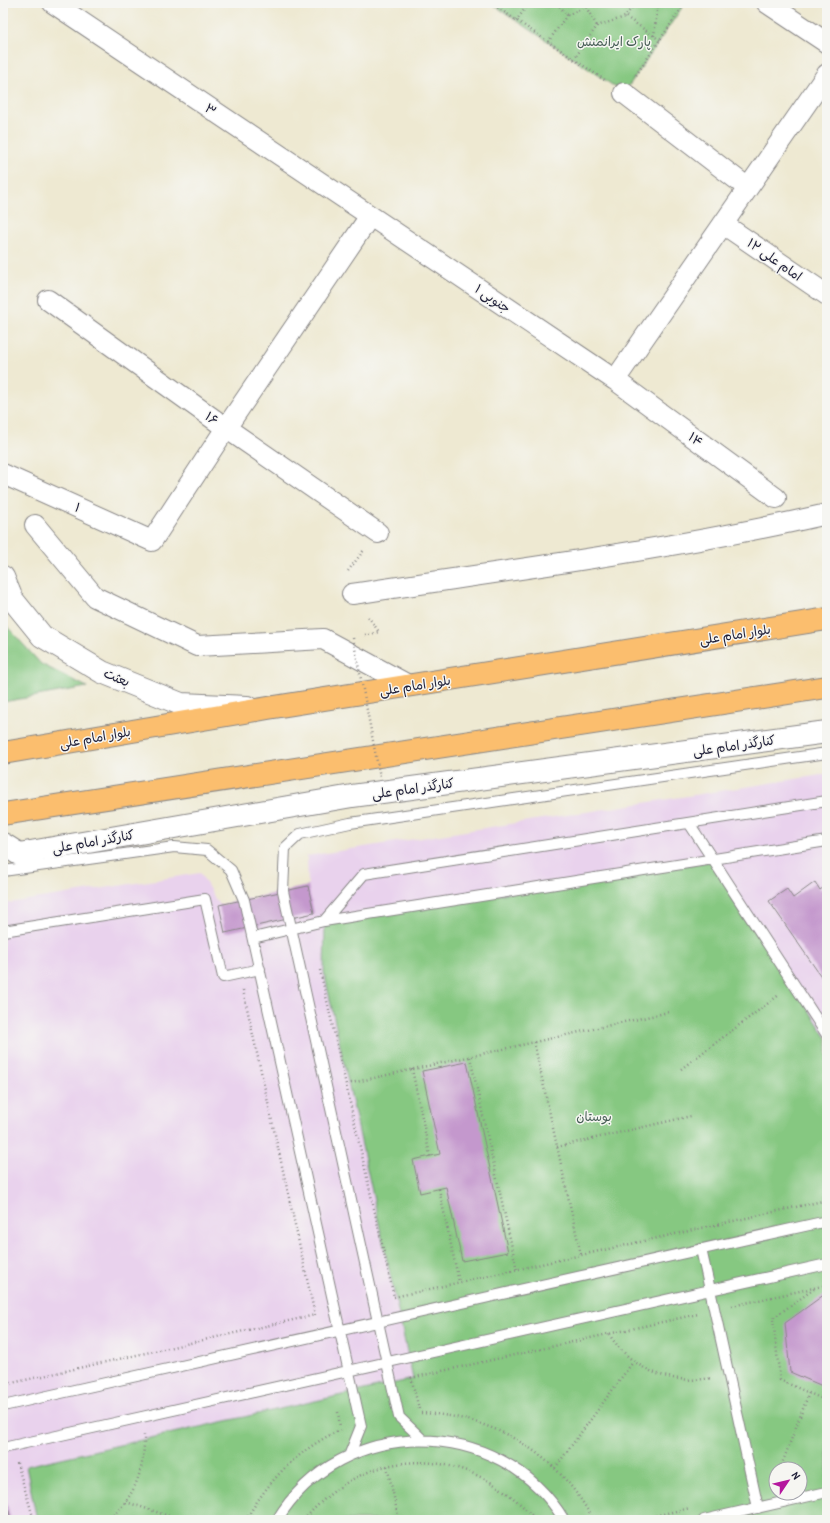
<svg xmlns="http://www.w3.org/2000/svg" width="830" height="1523" font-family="'Patrick Hand','Playpen Sans Arabic',sans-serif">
  <rect width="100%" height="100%" fill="#f6f6f2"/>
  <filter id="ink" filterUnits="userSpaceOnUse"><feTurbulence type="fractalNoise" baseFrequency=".025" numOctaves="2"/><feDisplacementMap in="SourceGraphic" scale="8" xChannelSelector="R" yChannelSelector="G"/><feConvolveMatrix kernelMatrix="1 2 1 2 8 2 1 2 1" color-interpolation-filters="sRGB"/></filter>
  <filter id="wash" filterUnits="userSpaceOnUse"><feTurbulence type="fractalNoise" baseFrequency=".012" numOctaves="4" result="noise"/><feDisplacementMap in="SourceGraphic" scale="16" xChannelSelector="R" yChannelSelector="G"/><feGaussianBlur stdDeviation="0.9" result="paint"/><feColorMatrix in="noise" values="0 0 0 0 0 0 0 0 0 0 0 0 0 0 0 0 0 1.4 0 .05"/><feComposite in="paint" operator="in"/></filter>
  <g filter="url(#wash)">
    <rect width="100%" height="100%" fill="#eee9d2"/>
    <path fill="#e9d2ed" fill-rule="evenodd" d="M827,774V1520H3V904L200,873L219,905L308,886L307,856ZM776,1469H800V1493H776Z"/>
    <path fill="#86c881" stroke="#54755e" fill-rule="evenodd" d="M491,3H685L624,93Z
      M3,622L41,664L87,687L3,702Z
      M712,861L827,1038V1520H37L26,1466L413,1379L324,972L325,922ZM776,1469H800V1493H776Z"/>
    <g id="blocks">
      <path fill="#c498cd" d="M815,882L820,890L827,885V985L769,901L787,889L793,898Z
        M308,886L314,913L225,933L219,905Z
        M467,1062L508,1252L462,1261L446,1187L420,1193L413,1160L440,1154L422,1071Z
        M825,1294L827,1295V1388L790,1372L785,1323Z
        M4,1490L11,1520H3Z"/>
    </g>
  </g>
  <g filter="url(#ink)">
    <use href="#blocks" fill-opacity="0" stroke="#888686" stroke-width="1"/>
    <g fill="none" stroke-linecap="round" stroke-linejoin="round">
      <g stroke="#888686" stroke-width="12">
        <path id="service" d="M689,823L827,1035
          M3,871L174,847L207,850L231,870L244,900L361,1426L349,1456
          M324,921L827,841
          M3,931L205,899L223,977L260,969
          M253,938L324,921L364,874L827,801
          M701,1249L758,1508
          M3,1406L827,1221
          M423,1440L399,1417L283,891L285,848L300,834L350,823L827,753
          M3,1448L827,1264
          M277,1520C341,1414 500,1414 564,1520
          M704,1520L827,1492"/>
      </g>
      <g stroke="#888686" stroke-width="22">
        <path id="minor" d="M53,3L615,380L776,498
          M767,3L827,43
          M624,93L748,188
          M723,224L827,295
          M48,300L226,428L378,533
          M615,380L827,74
          M3,474L152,541L226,428L370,216
          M35,525L95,597L197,646L323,639L410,686
          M352,594C510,570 671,550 827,514"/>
      </g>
      <g stroke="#888686" stroke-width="24">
        <path id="tertiary" d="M3,577L12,599L42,636L102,672L181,704L247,707
          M3,844L19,854L352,796L827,732"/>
      </g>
      <g stroke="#888686" stroke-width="24">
        <path id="trunk" d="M3,753L268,708L827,619
          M3,814L827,687"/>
      </g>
      <path stroke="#888686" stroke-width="2.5" stroke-dasharray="1 3" stroke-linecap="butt" d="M491,3L606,81
        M557,3L567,15L586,7L591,3
        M586,7L597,26
        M626,17L660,40
        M516,21L529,3
        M654,36L658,3
        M548,42L567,15
        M574,59L597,26L625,17L635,3
        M636,75L685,3
        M348,571L364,550
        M365,635L379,632L367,615
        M320,970L394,1297
        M243,990L315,1315L317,1316
        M534,1042L581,1255
        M470,1057L517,1270
        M412,1069L430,1156
        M681,1069L779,995
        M347,1084L669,1012
        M557,1147L691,1116
        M439,1189L459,1282
        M814,1289L773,1318L780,1380L827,1401
        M394,1297L827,1200
        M732,1306L827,1285
        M609,1334C632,1370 669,1385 711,1378
        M411,1377L419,1409
        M411,1378L698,1314
        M3,1385L315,1315
        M338,1412L340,1427
        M421,1413C494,1416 559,1454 593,1520
        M17,1463L34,1520
        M387,1466L399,1520
        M555,1468L633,1362
        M780,1469L809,1393
        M773,1487L776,1480
        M126,1502L181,1520
        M107,1520C135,1499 145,1469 144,1435
        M246,1520C268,1480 299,1449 340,1430
        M304,1520C370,1441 470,1445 536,1520
        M408,1520H435
        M636,1520L690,1508"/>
      <use href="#service" stroke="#fff" stroke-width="10"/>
      <use href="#minor" stroke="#fff" stroke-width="20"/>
      <use href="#tertiary" stroke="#fff" stroke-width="22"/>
      <use href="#trunk" stroke="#fbbe6e" stroke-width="22"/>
      <path stroke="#888686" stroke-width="2.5" stroke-dasharray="1 3" stroke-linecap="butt" d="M353,638L380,777"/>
    </g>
  </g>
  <g text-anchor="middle" stroke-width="3" stroke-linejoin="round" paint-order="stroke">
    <g font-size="13" fill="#455c54" stroke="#f6f6f2">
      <text x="614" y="46">پارک ایرانمنش</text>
      <text x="594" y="1121">بوستان</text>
    </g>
    <g font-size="13" fill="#22223b" stroke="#f6f6f2">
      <text transform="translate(211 109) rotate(34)" y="5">۳</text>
      <text transform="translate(775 259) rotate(35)" y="5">امام علی ۱۲</text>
      <text transform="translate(493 298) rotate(34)" y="5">۱ جنوبی</text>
      <text transform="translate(212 418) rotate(36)" y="5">۱۶</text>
      <text transform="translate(696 439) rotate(36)" y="5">۱۴</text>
      <text transform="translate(78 507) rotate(24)" y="5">۱</text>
      <text transform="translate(735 634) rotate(-9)" y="5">بلوار امام علی</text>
      <text transform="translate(117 677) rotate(23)" y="5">بعثت</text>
      <text transform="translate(415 685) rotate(-9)" y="5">بلوار امام علی</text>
      <text transform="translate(95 737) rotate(-10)" y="5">بلوار امام علی</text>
      <text transform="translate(734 745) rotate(-8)" y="5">کنارگذر امام علی</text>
      <text transform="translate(413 788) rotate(-8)" y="5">کنارگذر امام علی</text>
      <text transform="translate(93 841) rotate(-10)" y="5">کنارگذر امام علی</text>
    </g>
  </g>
  <rect width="830" height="1523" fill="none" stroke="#f6f6f2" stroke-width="16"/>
  <g transform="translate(788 1481) rotate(55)"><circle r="19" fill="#f6f6f2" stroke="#a1a1a9"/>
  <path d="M0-3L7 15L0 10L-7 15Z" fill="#b5179e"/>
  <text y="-6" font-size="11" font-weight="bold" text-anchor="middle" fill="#22223b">N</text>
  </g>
</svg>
